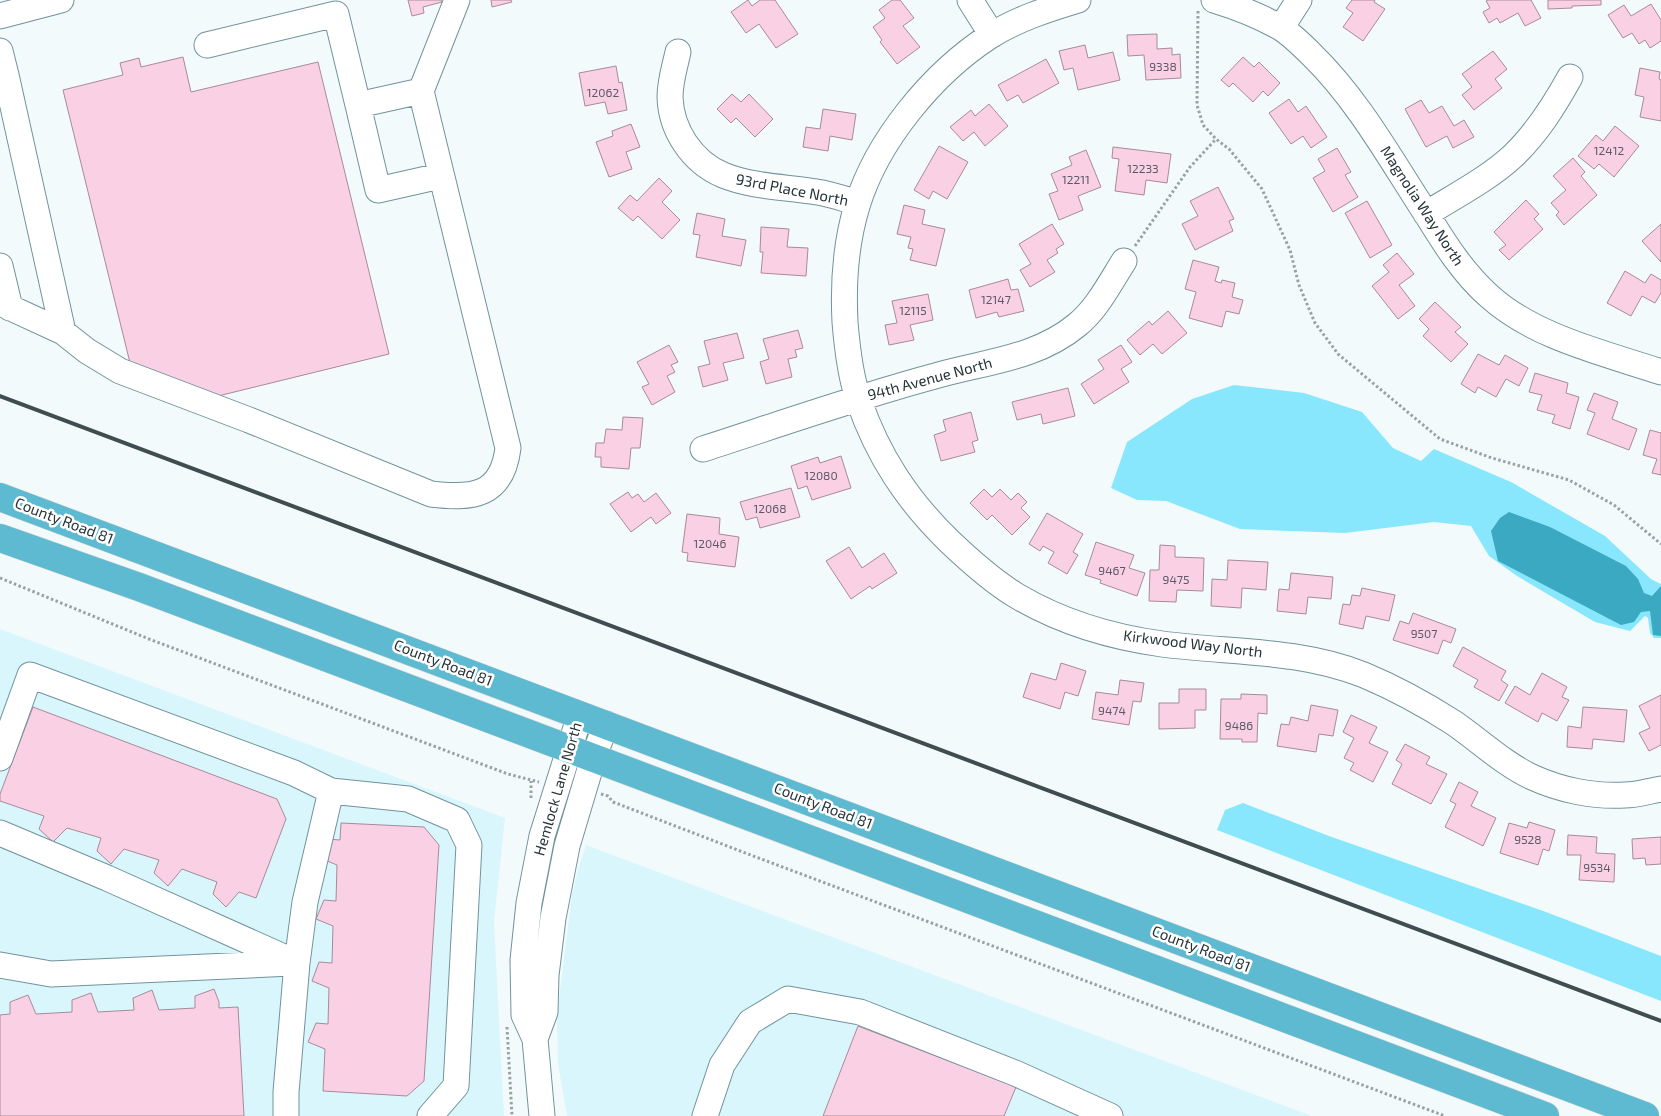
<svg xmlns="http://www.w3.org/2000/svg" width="1661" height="1116" font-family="'Exo 2',sans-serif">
  <rect width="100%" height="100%" fill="#f3fafc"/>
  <path fill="#daf6fd" d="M0,629L505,818L494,922L504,1116H0Z
    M586,845L1312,1116H567L558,1064L557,1015L572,894L578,870Z"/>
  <path fill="#89e7fd" d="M1234,385L1304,393L1362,412L1393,448L1421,461L1434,449L1511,482L1605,536L1651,579L1661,584V638H1654L1650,633L1648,618L1645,616L1630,631L1595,622L1517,576L1489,556L1471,526L1434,522L1345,533L1240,529L1166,501L1137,500L1111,488L1127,442L1192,399Z
    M1243,803L1329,836L1546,912L1661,956V1001L1217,830L1225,810Z"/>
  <path fill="#3aa9c1" d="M1509,512L1550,527L1626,566L1638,579L1644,593L1652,596L1661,586V636L1653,635L1650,611L1641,612L1634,622L1621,625L1498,561L1491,531L1500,518Z"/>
  <path fill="#fad1e4" stroke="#a88a98" d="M408,0H441L442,2L423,7L424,13L412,16Z
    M491,0H511L512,2L492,7Z
    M748,0L752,6L760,0H775L798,34L776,48L759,24L746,33L731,12Z
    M892,0H900L914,18L903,26L920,47L897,64L880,42L882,40L873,27L885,18L879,10Z
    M1352,0H1375L1374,2L1385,9L1363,41L1343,27L1353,13L1346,8Z
    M1488,0H1531L1541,18L1525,26L1518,13L1500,23L1497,18L1489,23L1483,12L1490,8L1486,1Z
    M1548,0H1601V5L1572,6V8L1548,9Z
    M1651,4L1661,20V41L1650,48L1645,40L1639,44L1632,33L1623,38L1608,15L1624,5L1631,16Z
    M1157,34V49L1172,48V55L1180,54L1181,78L1146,80L1144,55L1128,56L1127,35Z
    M1085,45L1088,58L1113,52L1120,80L1078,90L1073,68L1064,70L1059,51Z
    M1493,51L1507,69L1495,79L1502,88L1474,110L1462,95L1472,87L1462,74Z
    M183,57L191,92L318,62L389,354L214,397L132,371L63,90L123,75L120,63L139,58L141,67Z
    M1243,57L1254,67L1259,62L1280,83L1268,96L1263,91L1253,102L1233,83L1229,87L1221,80Z
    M1046,59L1059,83L1023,103L1018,95L1007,101L998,85Z
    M616,66L619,83L622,82L627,110L608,114L605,102L585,106L579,73Z
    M1640,68L1660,72L1659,79L1661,80V121L1640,117L1644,97L1635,95Z
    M732,94L741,102L749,94L773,119L755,137L736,118L731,123L717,109Z
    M1289,99L1298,112L1306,106L1327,137L1311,148L1303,136L1291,144L1269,113Z
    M1421,100L1429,113L1442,106L1454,126L1464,120L1474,137L1453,148L1447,136L1426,147L1405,109Z
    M989,104L1008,126L985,146L974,132L963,141L950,127L971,110L975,116Z
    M823,109L856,114L852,140L830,136L828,151L803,147L806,127L820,129Z
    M631,124L640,147L626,152L632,169L609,177L596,142L613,136L612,131Z
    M1615,126L1639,146L1614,177L1599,164L1594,169L1578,156L1596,135L1603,141Z
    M939,146L968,162L947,199L933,191L929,199L914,190Z
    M1113,147L1171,154L1167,183L1146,180L1144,195L1115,191L1119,159L1112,158Z
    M1337,148L1351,172L1345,175L1358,197L1333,212L1313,178L1325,171L1318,159Z
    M1086,150L1101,187L1078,196L1083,210L1059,220L1049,194L1058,191L1051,174L1072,165L1069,157Z
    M1573,158L1585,172L1581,176L1597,195L1564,225L1556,215L1559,212L1551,203L1566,190L1553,176Z
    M659,178L672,191L662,202L680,220L662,239L638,216L633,221L618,208L630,195L637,201Z
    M1218,187L1234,219L1229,221L1233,231L1195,250L1182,224L1198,216L1190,201Z
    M1526,200L1539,214L1534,219L1543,229L1509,260L1499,250L1506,245L1494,232Z
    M1367,201L1392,245L1370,258L1345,213Z
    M904,205L925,210L922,224L945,229L936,266L910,260L913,249L908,248L911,237L897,234Z
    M697,213L725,219L722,236L746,240L741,266L696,257L700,235L693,234Z
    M1052,224L1064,244L1056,249L1058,253L1047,260L1055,272L1030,287L1020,270L1031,264L1019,244Z
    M1661,224V262L1642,241Z
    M761,227L789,229L787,247L808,248L806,276L761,273L763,252H760Z
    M1397,253L1414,274L1399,285L1415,306L1398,319L1372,286L1389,272L1383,265Z
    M1193,260L1219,267L1215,281L1221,283L1222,280L1235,283L1232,297L1243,300L1239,314L1226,311L1222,327L1189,318L1196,292L1185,289Z
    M1625,271L1645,283L1651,274L1661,280V293L1655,303L1642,296L1631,316L1607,303Z
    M1008,279L1011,290L1018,289L1024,311L999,317L997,312L976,318L969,290Z
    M928,294L933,320L910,325L914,340L889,345L885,325L897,323L892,301Z
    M1435,302L1461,327L1455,332L1468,344L1451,362L1423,336L1429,329L1419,319Z
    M1168,311L1187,333L1162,354L1153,344L1140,355L1127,340L1149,321L1152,325Z
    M798,330L803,348L795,350L797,357L788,359L792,377L766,384L760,362L769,359L763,339Z
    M737,333L744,358L723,363L728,380L703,387L698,367L710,364L704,341Z
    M669,345L678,362L671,365L675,372L667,376L675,392L652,405L642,387L649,384L637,362Z
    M1121,345L1132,362L1121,369L1129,382L1094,404L1081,384L1104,369L1098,360Z
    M1478,354L1499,365L1505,355L1528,368L1519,386L1506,379L1496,397L1478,387L1475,393L1461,384Z
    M1535,373L1568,383L1566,393L1579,397L1570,429L1552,423L1555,415L1537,410L1542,395L1529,392Z
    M1068,388L1075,416L1043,424L1041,414L1017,420L1012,402Z
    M1594,393L1618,402L1612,419L1637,429L1629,450L1587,434L1595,413L1587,410Z
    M971,412L978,440L972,442L975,452L941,461L934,435L946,431L943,420Z
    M623,417L643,418L640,448H631L629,469L601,467V457H595L596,443H604L606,429L622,430Z
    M1650,430L1661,433V475L1652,473L1657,459L1643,455Z
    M841,456L851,488L812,500L807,486L798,489L791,466L818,457L820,463Z
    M791,488L800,517L760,528L757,517L746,520L740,502Z
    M984,489L992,497L1000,489L1011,500L1018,493L1027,502L1021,508L1030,517L1012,535L992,515L987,520L970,503Z
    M628,492L632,498L638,494L644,502L656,493L671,513L656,524L651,517L631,532L610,504Z
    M1047,513L1083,534L1073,552L1078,555L1067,574L1048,563L1054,552L1043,546L1040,551L1029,544Z
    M687,514L720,518L719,534L739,537L735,567L687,561L688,553L682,552Z
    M1096,542L1134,555L1129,568L1145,573L1137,596L1100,583L1101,580L1085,575Z
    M1160,545L1175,546V557L1204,558L1203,591L1177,590L1176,602L1149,601L1150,570H1159Z
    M849,547L862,568L884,553L897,573L872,589L870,586L851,599L826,561Z
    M1228,560L1268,562L1266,590L1242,588L1241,608L1211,606L1212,579L1227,580Z
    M1291,573L1333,577L1331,599L1308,597L1306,614L1277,611L1279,589L1289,590Z
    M1362,588L1395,595L1389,621L1366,616L1363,629L1339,624L1343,604L1350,605L1352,595L1360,596Z
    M1413,613L1456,629L1451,643L1443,640L1438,654L1393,640L1400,621L1409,624Z
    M1463,647L1506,671L1501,680L1508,685L1499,701L1474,687L1478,680L1453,666Z
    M1061,663L1086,671L1078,696L1065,692L1060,709L1023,697L1031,673L1056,680Z
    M1542,673L1567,687L1562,697L1569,700L1557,721L1542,713L1538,722L1505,703L1515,686L1530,695Z
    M1120,680L1144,683L1141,702L1133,701L1129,725L1092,719L1096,692L1118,695Z
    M1179,689H1206V710H1195V728L1159,729V703H1179Z
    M1241,694L1267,695V714L1258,713L1257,742H1242V739H1220L1221,699H1241Z
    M1661,695V745L1649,751L1639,733L1650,728L1639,706Z
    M1311,705L1338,710L1333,736L1319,734L1316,752L1277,746L1281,724L1289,725L1291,717L1308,721Z
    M33,707L277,799L286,819L256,898L239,892L226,907L213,894L217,882L182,869L168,886L154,873L159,860L124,849L111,864L97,851L101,838L67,828L53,842L39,829L44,816L0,801V794Z
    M1583,707L1627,710L1624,742L1593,739L1592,749L1567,747L1568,726L1581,728Z
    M1351,715L1377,727L1369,743L1388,752L1373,782L1350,770L1354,763L1344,758L1354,738L1343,732Z
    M1405,744L1430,757L1426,764L1447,774L1431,804L1392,784L1402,764L1396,760Z
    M1459,782L1478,792L1471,806L1496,818L1483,846L1445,827L1456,804L1450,801Z
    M1529,822L1555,830L1549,851L1543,849L1538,865L1500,853L1509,823L1527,828Z
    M341,823L424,827L439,845L424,1081L407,1096L323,1091L325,1049L308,1042L316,1023L328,1024L329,988L312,981L319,962L332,963L333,926L316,919L324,900L336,901L337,865L320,858L328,839L340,840Z
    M1568,835L1597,837L1596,853L1615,854L1614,882L1579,880L1581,855H1567Z
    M1661,837V864L1646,865L1645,858L1633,859L1632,839Z
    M214,989L219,1002V1008L238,1007L244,1116H0V1015L10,1014V1002L28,995L36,1014L72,1012V1000L91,993L98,1012L134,1010L133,998L152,990L159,1010L195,1008V996Z
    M858,1026L1016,1087L1004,1116H823Z"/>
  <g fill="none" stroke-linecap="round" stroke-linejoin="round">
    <g stroke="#71939c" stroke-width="27">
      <path id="minor" d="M970,0L992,35
        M1078,0C1048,9 1017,19 990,36C933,73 877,140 857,206C846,242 843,283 845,322C847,347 850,376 859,401C878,456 907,500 949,541C970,561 992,581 1017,596C1061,622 1111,637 1162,644C1230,653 1299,649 1364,675C1395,688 1426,705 1454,723C1480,741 1504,764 1532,777C1560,790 1594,797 1625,795C1637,795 1649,791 1661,789
        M1214,0C1237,7 1260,16 1281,28C1292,35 1303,46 1312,55C1359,101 1391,160 1427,215C1445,244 1463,273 1489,296C1534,337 1604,353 1661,372
        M0,16L61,0
        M1281,28L1299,0
        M207,45L336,14L358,105L421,91
        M0,51L6,75L0,76
        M678,52C675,66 670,81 670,97C671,130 692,162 723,175C752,187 787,187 817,192C831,194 844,199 858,203
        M6,75L63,332
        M358,105L378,190L440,176
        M1426,214C1455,196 1488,179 1513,156C1537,133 1554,106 1570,77
        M0,266L10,308
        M0,303L63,332L87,351L120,371L249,420L431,494C473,499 502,496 508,448L421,91L457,0
        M703,449C780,424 857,397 935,376C983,362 1036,359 1077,325C1097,309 1110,283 1124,261
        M0,758L30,675L294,773L331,791L408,799L457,820L469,845L456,1086L430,1116
        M0,833L107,878L297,963
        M0,965L51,974L292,963
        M535,1039L545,1012L546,975L553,918L567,846L593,759L606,724
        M286,1116V1092L297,963L305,902L331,791
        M542,1116L535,1039L524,1015L523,960L529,903L542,836L580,715
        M705,1116L722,1065L750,1022L788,999L860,1012L1015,1073L1110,1116"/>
    </g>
    <g stroke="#d3d6d7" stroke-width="29">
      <path id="highway" d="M0,497L1645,1116
        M0,538L139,587L1545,1116"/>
    </g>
    <path stroke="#98a2a5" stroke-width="3" stroke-dasharray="2.5 2.5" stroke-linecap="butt" d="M1198,11L1197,105L1203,125L1216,139L1229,149L1262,189L1290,250L1299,285L1315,323L1338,354L1440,439L1492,458L1569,480L1614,505L1661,544
      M1135,246L1190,167L1216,139
      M0,578L149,639L508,774L539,782
      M601,794L608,796L613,802L748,854L1445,1116
      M531,798V781
      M507,1027L512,1116"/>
    <use href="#minor" stroke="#fff" stroke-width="25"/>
    <use href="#highway" stroke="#5dbad0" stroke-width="28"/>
    <path stroke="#3f4c50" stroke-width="4" d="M0,396L1661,1021"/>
  </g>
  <g text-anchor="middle" stroke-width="5" stroke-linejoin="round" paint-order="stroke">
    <g font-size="12" fill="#5a5a62">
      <text x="1163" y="71">9338</text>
      <text x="603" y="97">12062</text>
      <text x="1609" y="155">12412</text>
      <text x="1143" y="173">12233</text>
      <text x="1076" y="184">12211</text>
      <text x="996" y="304">12147</text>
      <text x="913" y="315">12115</text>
      <text x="821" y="480">12080</text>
      <text x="770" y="513">12068</text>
      <text x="710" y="548">12046</text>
      <text x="1112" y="575">9467</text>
      <text x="1176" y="584">9475</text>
      <text x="1424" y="638">9507</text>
      <text x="1112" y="715">9474</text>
      <text x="1239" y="730">9486</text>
      <text x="1528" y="844">9528</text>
      <text x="1597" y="872">9534</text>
    </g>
    <g font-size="15" fill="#253337" stroke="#fff">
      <text transform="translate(792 190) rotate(11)" y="5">93rd Place North</text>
      <text transform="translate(1422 206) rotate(57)" y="5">Magnolia Way North</text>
      <text transform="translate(930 379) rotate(-15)" y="5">94th Avenue North</text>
      <text transform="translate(64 521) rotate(21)" y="5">County Road 81</text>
      <text transform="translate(1193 644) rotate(7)" y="5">Kirkwood Way North</text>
      <text transform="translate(443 663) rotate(21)" y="5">County Road 81</text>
      <text transform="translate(558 789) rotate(-74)" y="5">Hemlock Lane North</text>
      <text transform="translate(823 806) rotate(21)" y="5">County Road 81</text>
      <text transform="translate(1201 949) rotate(21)" y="5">County Road 81</text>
    </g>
  </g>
</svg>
